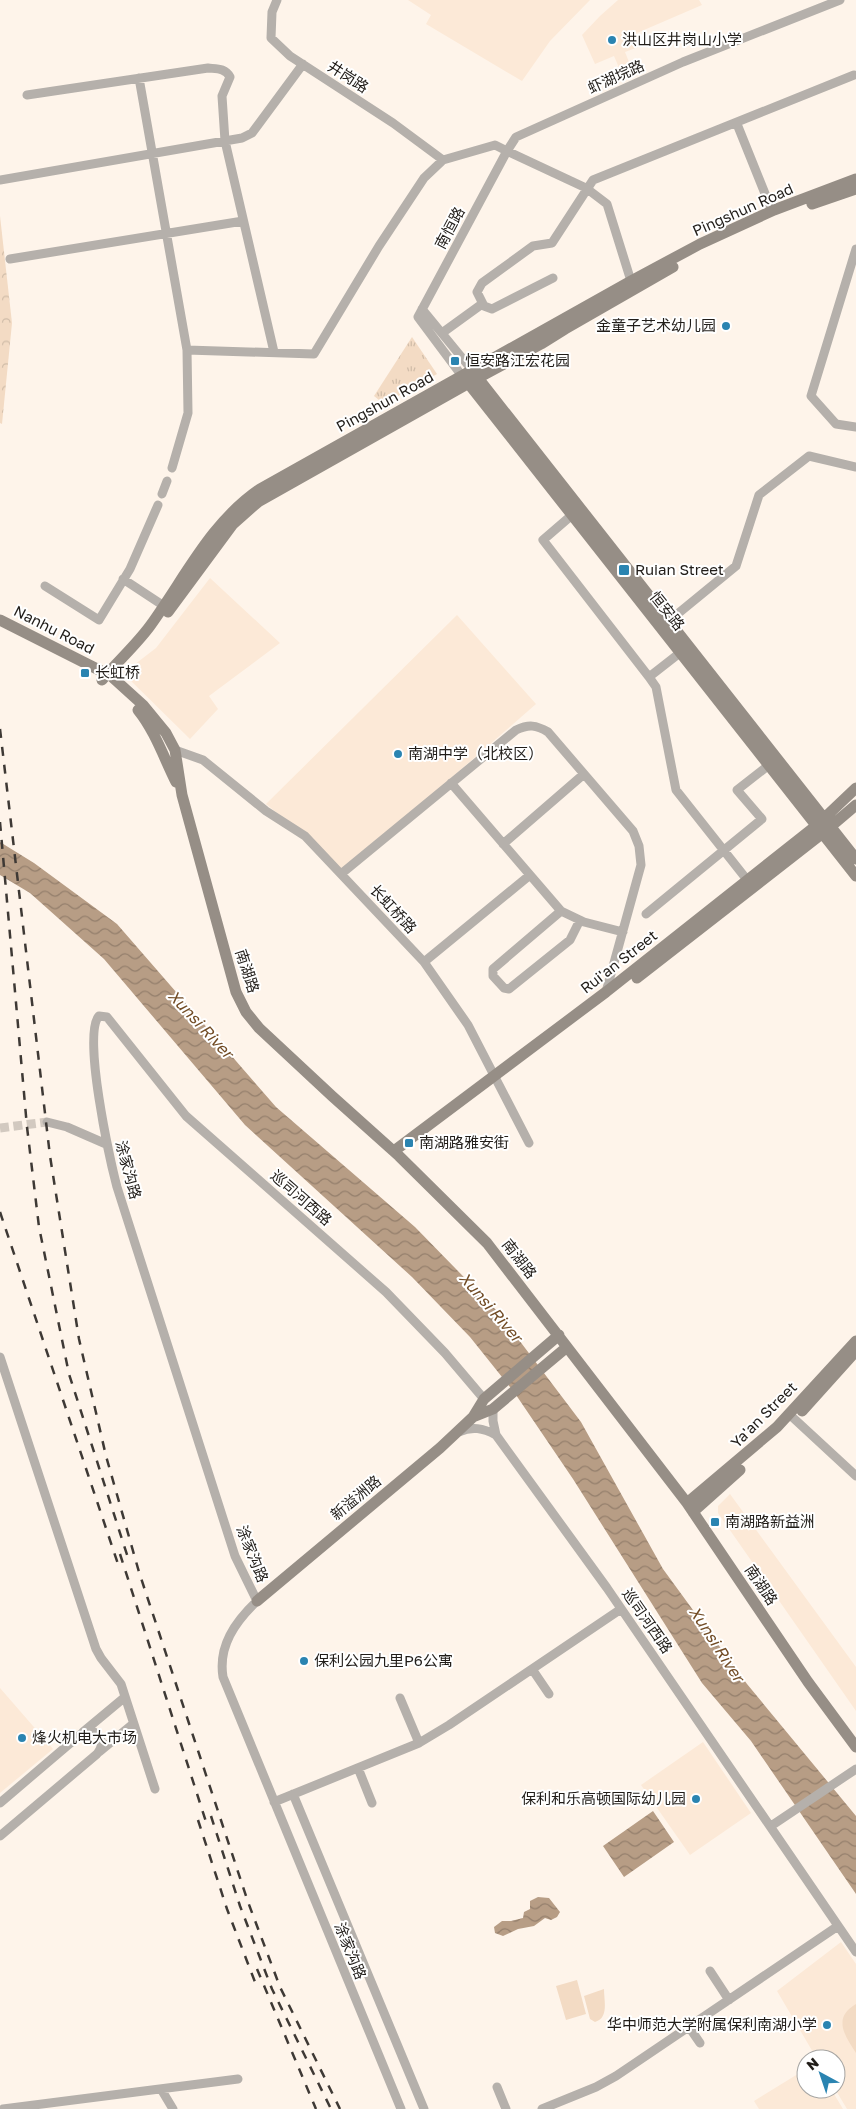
<svg xmlns="http://www.w3.org/2000/svg" width="856" height="2109" font-family="'Golos Text','Noto Sans SC',sans-serif">
  <defs>
    <pattern id="grass-tufts" width="24" height="20" patternUnits="userSpaceOnUse" patternTransform="scale(1.25)"><rect width="24" height="20" fill="#f3dbc4"/><path d="M3 7l-1-3M5 7V3M7 7l1-3M15 17l-1-3M17 17v-4M19 17l1-3" fill="none" stroke="#d0bca8"/></pattern>
    <pattern id="forest-crowns" width="20" height="18" patternUnits="userSpaceOnUse" patternTransform="scale(1.25)"><rect width="20" height="18" fill="#f3dbc4"/><path d="M2 6a3 3 0 1 1 6 0M12 15a3 3 0 1 1 6 0" fill="none" stroke="#d0bca8"/></pattern>
    <pattern id="water-waves" width="16" height="10" patternUnits="userSpaceOnUse" patternTransform="scale(1.25)"><rect width="16" height="10" fill="#b79d85"/><path d="M0 5q4-4 8 0t8 0" fill="none" stroke="#947f6c"/></pattern>
  </defs>
  <rect width="100%" height="100%" fill="#fef4ea"/>
  <path fill="#fce9d7" d="M408,0H590L550,41L522,81L426,24L431,15Z
    M618,0H699L702,5L637,33L641,46L625,52L633,72L623,77L614,56L595,64L582,35L600,16Z
    M210,578L280,643L209,696L218,709L190,739L127,677L130,668L156,648Z
    M457,615L536,704L341,874L305,836L266,804Z
    M730,1494L856,1667V1711L718,1513V1506Z
    M0,1688L53,1749L0,1793Z
    M703,1742L751,1813L690,1855L641,1785Z
    M841,1942L856,1964V2109H847L835,2089L836,2059H817L777,1991Z
    M806,2069V2089H831L843,2109H759L754,2101Z"/>
  <path fill="url(#grass-tufts)" d="M412,337L437,374L384,404L374,396Z"/>
  <path fill="url(#forest-crowns)" d="M0,216L12,323L2,424L0,423Z"/>
  <path fill="#f3dbc4" d="M577,1980L586,2014L566,2020L556,1986Z
    M604,1989C604,2001 609,2018 595,2022L590,2019L584,1996Z
    M856,2004V2053C845,2036 832,2018 856,2004Z"/>
  <path fill="url(#water-waves)" d="M0,842L34,863L117,924L276,1107L415,1227L497,1311L581,1422L663,1569L747,1684L856,1816V1894L751,1741L702,1683L573,1479L514,1392L470,1337L412,1277L245,1125L104,959L30,893L0,875Z
    M653,1811L674,1842L624,1877L603,1846Z
    M538,1897L549,1898L560,1912L557,1917L551,1920L545,1918L534,1926L518,1929L503,1936L495,1933L494,1927L502,1921H511L523,1918L524,1912L530,1909V1901Z"/>
  <g fill="none" stroke-linecap="round" stroke-linejoin="round">
    <path stroke="#d2c9c0" stroke-width="9" stroke-dasharray="9 4.5" stroke-linecap="butt" d="M0,1128L47,1122"/>
    <path stroke="#b5b0ab" stroke-width="9" d="M277,0L272,12L271,38L290,56L393,123L443,160
      M139,78L187,350L314,354L379,246L424,178L443,160L495,145L507,151L516,137L683,62L840,0
      M27,95L208,68C217,69 225,68 230,77L222,96L225,141L274,352
      M737,124L772,211
      M0,180L242,138L252,133L303,64
      M856,249L811,396L836,424L856,427
      M10,259L243,221
      M553,278L492,309L484,306L477,292L482,283L533,246L552,243L593,180L854,75
      M422,309L472,370
      M442,333L482,304
      M462,376L418,317L507,151L586,188L607,204L631,281
      M172,468L188,413L187,350
      M162,494L167,481
      M572,515L543,540L649,677
      M123,579L164,606
      M45,586L99,620L130,569L158,505
      M664,625L736,566L759,495L809,456L856,467
      M681,652L649,677L656,687L676,790L748,881
      M175,750L203,760L266,811L305,836L424,962L468,1025L529,1143
      M451,783L561,911L584,922L623,932
      M503,844L584,774
      M341,874L516,730C529,724 536,725 548,732L633,831L639,846L641,865L606,992
      M561,911L493,969V976L504,988L509,989L570,940L580,920
      M646,914L762,819L737,790L769,765
      M424,962L530,875
      M47,1122L67,1127L106,1144
      M0,1357L96,1649L101,1658L121,1684L155,1789
      M493,1409V1421L496,1435L607,1588L856,1952
      M789,1414L856,1476
      M459,1432C472,1426 483,1428 496,1435
      M532,1669L549,1694
      M400,1698L419,1743
      M83,1732L125,1697
      M99,1752L133,1724
      M358,1768L372,1803
      M293,1794L424,2109
      M274,1802L419,1743L449,1725L621,1609
      M0,1803L81,1734L90,1730C102,1735 105,1744 97,1754L0,1836
      M771,1826L856,1769
      M710,1971L729,2000
      M689,2027L700,2043
      M497,2087L506,2109
      M161,2089L173,2109
      M3,2109L238,2079
      M401,2109L223,1677C218,1646 235,1622 257,1601L235,1556L117,1187C110,1161 82,1033 99,1016L107,1017L186,1116L386,1292L445,1353L484,1399
      M542,2109L596,2087L616,2076L838,1926"/>
    <path stroke="#968e86" stroke-width="11" d="M812,204L856,189
      M474,373L856,859
      M465,379L856,876
      M168,612L233,524L258,502L478,378L541,344L565,329L673,267
      M0,620L111,676L143,705L166,733L175,750L182,795L236,992L246,1012L259,1028L332,1096L399,1156L487,1243L687,1503L808,1682L856,1747
      M102,680C117,662 136,645 150,626C185,578 210,523 260,489L631,281L700,244L774,210L856,179
      M138,710C155,731 164,758 176,782
      M637,978L823,833L856,805
      M394,1151L606,992L817,825L856,788
      M559,1335L484,1399L473,1417L493,1409L567,1347
      M802,1411L856,1351
      M687,1503L777,1427L856,1341
      M693,1512L740,1470
      M257,1601L440,1448L473,1417"/>
    <path stroke="#3e3935" stroke-width="2.5" stroke-dasharray="9 9" stroke-linecap="butt" d="M0,729L50,1156L79,1339L106,1456L139,1572L248,1902L280,1987L340,2109
      M0,822L27,1127L39,1227L69,1374L129,1561
      M0,1212L118,1564
      M120,1554L208,1828
      M211,1816L240,1906L272,1989L331,2109
      M198,1820L227,1909L255,1982
      M257,1969L316,2109"/>
  </g>
  <g fill="#2a84b1" stroke="#fff" stroke-width="2">
    <circle cx="612" cy="40" r="5"/>
    <circle cx="726" cy="326" r="5"/>
    <rect x="450" y="356" width="10" height="10" rx="2.5"/>
    <rect x="618" y="564" width="12" height="12" rx="2.5"/>
    <rect x="80" y="668" width="10" height="10" rx="2.5"/>
    <circle cx="398" cy="754" r="5"/>
    <rect x="404" y="1138" width="10" height="10" rx="2.5"/>
    <rect x="710" y="1517" width="10" height="10" rx="2.5"/>
    <circle cx="304" cy="1661" r="5"/>
    <circle cx="22" cy="1738" r="5"/>
    <circle cx="696" cy="1799" r="5"/>
    <circle cx="827" cy="2025" r="5"/>
  </g>
  <g text-anchor="middle" stroke-width="4" stroke-linejoin="round" paint-order="stroke">
    <g font-size="15" fill="#211d19" stroke="#fff" text-anchor="start">
      <text x="622" y="45">洪山区井岗山小学</text>
      <text x="716" y="331" text-anchor="end">金童子艺术幼儿园</text>
      <text x="465" y="366">恒安路江宏花园</text>
      <text x="635" y="575">Ruian Street</text>
      <text x="95" y="678">长虹桥</text>
      <text x="408" y="759">南湖中学（北校区）</text>
      <text x="419" y="1148">南湖路雅安街</text>
      <text x="725" y="1527">南湖路新益洲</text>
      <text x="314" y="1666">保利公园九里P6公寓</text>
      <text x="32" y="1743">烽火机电大市场</text>
      <text x="686" y="1804" text-anchor="end">保利和乐高顿国际幼儿园</text>
      <text x="817" y="2030" text-anchor="end">华中师范大学附属保利南湖小学</text>
    </g>
    <g font-size="15" fill="#211d19" stroke="#fff">
      <text transform="translate(348 77) rotate(33)" y="5">井岗路</text>
      <text transform="translate(616 77) rotate(-24)" y="5">虾湖垸路</text>
      <text transform="translate(743 210) rotate(-24)" y="5">Pingshun Road</text>
      <text transform="translate(450 228) rotate(-62)" y="5">南恒路</text>
      <text transform="translate(385 402) rotate(-29)" y="5">Pingshun Road</text>
      <text transform="translate(667 611) rotate(51)" y="5">恒安路</text>
      <text transform="translate(54 630) rotate(27)" y="5">Nanhu Road</text>
      <text transform="translate(393 909) rotate(47)" y="5">长虹桥路</text>
      <text transform="translate(619 962) rotate(-38)" y="5">Rui'an Street</text>
      <text transform="translate(247 971) rotate(72)" y="5">南湖路</text>
      <text transform="translate(128 1170) rotate(75)" y="5">涂家沟路</text>
      <text transform="translate(301 1198) rotate(41)" y="5">巡司河西路</text>
      <text transform="translate(519 1259) rotate(52)" y="5">南湖路</text>
      <text transform="translate(764 1415) rotate(-45)" y="5">Ya'an Street</text>
      <text transform="translate(356 1498) rotate(-40)" y="5">新溢洲路</text>
      <text transform="translate(252 1554) rotate(68)" y="5">涂家沟路</text>
      <text transform="translate(761 1585) rotate(56)" y="5">南湖路</text>
      <text transform="translate(647 1621) rotate(55)" y="5">巡司河西路</text>
      <text transform="translate(350 1951) rotate(68)" y="5">涂家沟路</text>
    </g>
    <g font-size="16" font-style="italic" fill="#724c25" stroke="#fff">
      <text transform="translate(201 1024) rotate(47)" y="6">Xunsi River</text>
      <text transform="translate(491 1307) rotate(49)" y="6">Xunsi River</text>
      <text transform="translate(717 1644) rotate(57)" y="6">Xunsi River</text>
    </g>
  </g>
  <g transform="translate(821 2074) rotate(320)"><circle r="24" fill="#ffffff" stroke="#a6a5a3"/>
  <path d="M0-4L9 19L0 12L-9 19Z" fill="#2a84b1"/>
  <text y="-8" font-size="14" font-weight="bold" text-anchor="middle" fill="#211d19">N</text>
  </g>
</svg>
